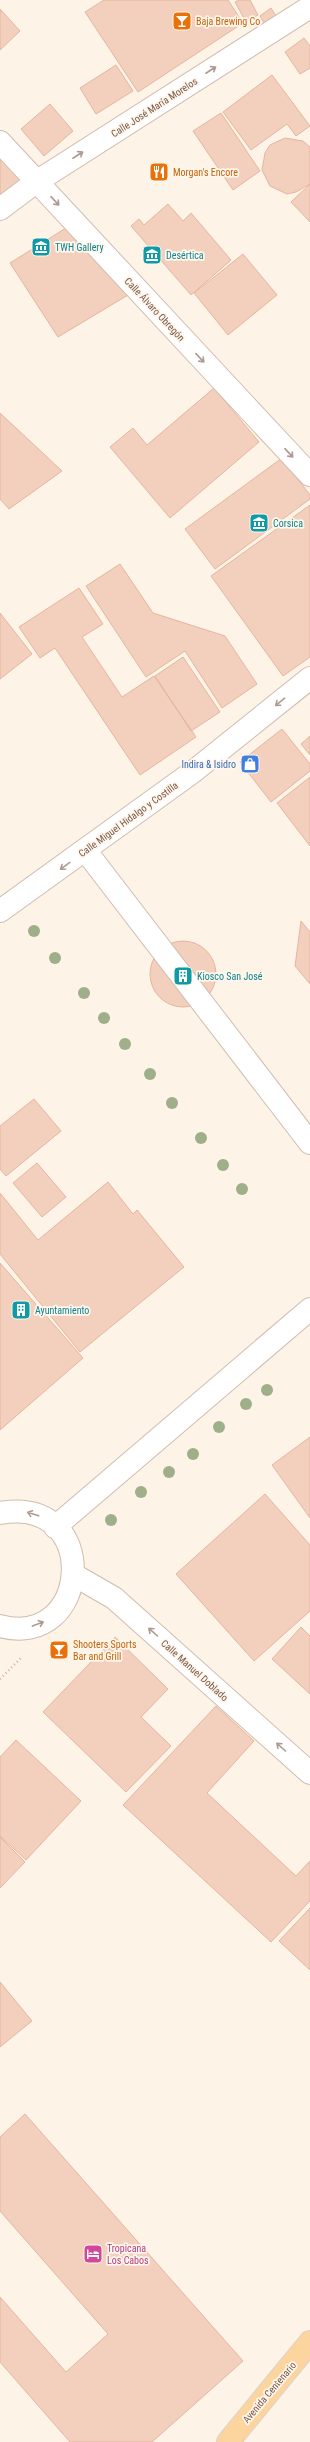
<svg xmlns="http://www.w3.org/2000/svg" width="310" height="2442" font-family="'Roboto Condensed',sans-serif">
  <rect width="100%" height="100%" fill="#fdf3e6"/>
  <path fill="#f3cfbd" stroke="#e6b59d" d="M104,0H228L243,23L138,92L85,12Z
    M239,0H250L258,15L246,22L235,2Z
    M271,8L276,16L264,23L260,16Z
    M0,9L20,31L0,50Z
    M304,38L310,46V68L300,74L285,52Z
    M116,65L133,91L96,114L80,88Z
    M272,75L310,126L296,136L287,124L251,150L223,112Z
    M50,104L73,131L44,156L21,129Z
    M221,113L260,171L233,190L193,131Z
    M285,138L303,141L310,147V184L296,192L287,194L270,186L262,170L265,153L270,145Z
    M0,145L28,184L0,204Z
    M310,184V222L291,202Z
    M168,204L183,221L191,213L231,260L191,295L131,226L139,219L144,225Z
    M66,228L128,295L58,337L10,263Z
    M243,254L277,295L228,335L194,293Z
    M214,388L259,442L170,518L110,447L133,428L147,445Z
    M0,413L62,471L9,509L0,499Z
    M282,458L310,495V499L215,569L185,529Z
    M310,505V657L283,676L211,576Z
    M120,564L153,613L225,636L257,684L222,708L185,651L146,677L86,586Z
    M79,588L103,624L82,637L122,697L154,676L196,737L140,775L55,648L40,658L19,627Z
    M0,613L32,654L0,679Z
    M183,657L220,712L191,731L155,676Z
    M282,729L310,764V771L271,802L240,762Z
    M310,736V755L301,744Z
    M310,777V846L277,803Z
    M301,921L310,932V984L295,966Z
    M150 974a33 33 0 1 1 66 0a33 33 0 1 1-66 0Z
    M34,1099L61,1131L6,1176L0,1169V1126Z
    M37,1163L66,1197L42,1217L13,1183Z
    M108,1182L133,1214L137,1210L184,1267L80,1352L0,1254V1193L38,1240Z
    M0,1263L83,1358L0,1430Z
    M310,1437V1518L272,1465Z
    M265,1494L310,1545V1611L254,1661L176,1574Z
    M301,1627L310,1636V1694L272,1659Z
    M115,1637L168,1689L141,1717L171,1746L126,1792L43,1712Z
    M216,1706L254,1741L207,1793L296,1876L310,1861V1901L271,1942L123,1805Z
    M16,1740L81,1801L26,1860L0,1836V1757Z
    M0,1837L25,1862L0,1888Z
    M310,1908V1970L279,1941Z
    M0,1982L32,2021L0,2047Z
    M25,2114L243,2361L152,2442H70L0,2362V2297L66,2372L108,2334L0,2211V2137Z"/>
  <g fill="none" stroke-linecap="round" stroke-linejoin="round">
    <g stroke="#d1bcae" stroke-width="24">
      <path id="minor" d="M0,142L310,475
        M0,209L36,182L310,7
        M85,850L310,1143
        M0,911L194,771L310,678
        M0,1513C103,1495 91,1651 0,1626
        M55,1527L310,1309
        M74,1575L114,1598L310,1773"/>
    </g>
    <g stroke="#dcd3d0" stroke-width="24">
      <path id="major" d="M228,2442L310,2342"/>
    </g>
    <path stroke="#d8b2a0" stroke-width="2.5" stroke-dasharray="1 3" stroke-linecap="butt" d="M0,1679L21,1658"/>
    <use href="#minor" stroke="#fff" stroke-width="22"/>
    <use href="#major" stroke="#fcd49d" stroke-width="22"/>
  </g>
  <g fill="#9faf8a">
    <circle cx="34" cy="931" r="6"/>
    <circle cx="55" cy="958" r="6"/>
    <circle cx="84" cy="993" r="6"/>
    <circle cx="104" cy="1018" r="6"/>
    <circle cx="125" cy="1044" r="6"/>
    <circle cx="150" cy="1074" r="6"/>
    <circle cx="172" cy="1103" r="6"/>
    <circle cx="201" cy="1138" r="6"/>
    <circle cx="223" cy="1165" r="6"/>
    <circle cx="242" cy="1189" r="6"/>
    <circle cx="267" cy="1390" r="6"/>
    <circle cx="246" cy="1404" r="6"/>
    <circle cx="219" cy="1427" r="6"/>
    <circle cx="193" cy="1454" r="6"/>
    <circle cx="169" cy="1472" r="6"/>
    <circle cx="141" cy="1492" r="6"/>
    <circle cx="111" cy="1520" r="6"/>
  </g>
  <defs><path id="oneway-shaft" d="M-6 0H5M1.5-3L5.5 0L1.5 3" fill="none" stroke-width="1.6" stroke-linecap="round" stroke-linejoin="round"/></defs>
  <g stroke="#ad9a92">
    <use href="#oneway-shaft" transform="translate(211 70) rotate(-33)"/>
    <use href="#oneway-shaft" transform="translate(78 155) rotate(-33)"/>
    <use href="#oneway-shaft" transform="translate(55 201) rotate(47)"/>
    <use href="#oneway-shaft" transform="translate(200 358) rotate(47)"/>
    <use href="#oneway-shaft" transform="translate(289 453) rotate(47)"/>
    <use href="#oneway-shaft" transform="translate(280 702) rotate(141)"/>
    <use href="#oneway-shaft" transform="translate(65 866) rotate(144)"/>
    <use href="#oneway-shaft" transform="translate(33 1514) rotate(-162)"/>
    <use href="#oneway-shaft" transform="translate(38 1624) rotate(-20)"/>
    <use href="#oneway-shaft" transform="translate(153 1632) rotate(-138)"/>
    <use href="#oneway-shaft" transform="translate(281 1747) rotate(-138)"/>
  </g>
  <defs>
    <g id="bar-square" transform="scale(1)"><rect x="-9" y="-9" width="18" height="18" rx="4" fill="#e8710a" stroke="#fff7ec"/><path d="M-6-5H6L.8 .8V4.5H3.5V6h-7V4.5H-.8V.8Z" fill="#fff"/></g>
    <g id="restaurant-square" transform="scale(1)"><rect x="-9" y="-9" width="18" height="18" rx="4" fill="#e8710a" stroke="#fff7ec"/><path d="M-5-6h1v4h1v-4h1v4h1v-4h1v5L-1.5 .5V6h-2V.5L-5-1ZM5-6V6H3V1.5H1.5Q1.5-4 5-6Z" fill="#fff"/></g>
    <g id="museum-square" transform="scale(1)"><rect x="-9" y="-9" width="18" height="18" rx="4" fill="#0f9aa8" stroke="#fff7ec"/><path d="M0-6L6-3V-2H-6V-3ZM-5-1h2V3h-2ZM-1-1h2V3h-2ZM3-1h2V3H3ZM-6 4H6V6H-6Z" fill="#fff"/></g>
    <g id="shop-square" transform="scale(1)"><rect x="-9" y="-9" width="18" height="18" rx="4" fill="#3f7fe0" stroke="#fff7ec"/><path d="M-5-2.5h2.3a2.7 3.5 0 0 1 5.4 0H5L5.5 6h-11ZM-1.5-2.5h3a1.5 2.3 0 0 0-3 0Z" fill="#fff"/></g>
    <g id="building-square" transform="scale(1)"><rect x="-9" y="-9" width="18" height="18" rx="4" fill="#0f9aa8" stroke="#fff7ec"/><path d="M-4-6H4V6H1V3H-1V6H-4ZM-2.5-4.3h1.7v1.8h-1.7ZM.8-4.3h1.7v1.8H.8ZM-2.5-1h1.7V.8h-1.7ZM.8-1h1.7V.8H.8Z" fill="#fff"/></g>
    <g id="hotel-square" transform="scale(1)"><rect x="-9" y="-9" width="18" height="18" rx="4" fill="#d1479c" stroke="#fff7ec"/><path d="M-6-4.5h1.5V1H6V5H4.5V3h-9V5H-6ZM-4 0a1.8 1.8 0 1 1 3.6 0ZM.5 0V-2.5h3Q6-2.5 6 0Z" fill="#fff"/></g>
  </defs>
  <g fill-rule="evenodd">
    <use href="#bar-square" x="182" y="21"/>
    <use href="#restaurant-square" x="159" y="172"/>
    <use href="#museum-square" x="41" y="247"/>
    <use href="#museum-square" x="152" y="255"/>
    <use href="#museum-square" x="259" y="523"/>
    <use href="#shop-square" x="250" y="764"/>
    <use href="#building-square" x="183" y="976"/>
    <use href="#building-square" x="21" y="1310"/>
    <use href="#bar-square" x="59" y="1650"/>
    <use href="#hotel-square" x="93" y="2254"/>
  </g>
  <g text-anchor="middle" stroke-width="3.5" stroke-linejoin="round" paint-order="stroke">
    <g font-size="10" fill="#c56008" stroke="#fff7ec" text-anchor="start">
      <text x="196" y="25">Baja Brewing Co</text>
      <text x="173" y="176">Morgan's Encore</text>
      <text x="73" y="1648">Shooters Sports<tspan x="73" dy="12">Bar and Grill</tspan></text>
    </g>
    <g font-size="10" fill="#77574a" stroke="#fff7ec">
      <text transform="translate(154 107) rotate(-33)" y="4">Calle José María Morelos</text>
      <text transform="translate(155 309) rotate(47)" y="4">Calle Álvaro Obregón</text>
      <text transform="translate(128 819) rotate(-36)" y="4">Calle Miguel Hidalgo y Costilla</text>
      <text transform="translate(195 1670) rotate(42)" y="4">Calle Manuel Doblado</text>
      <text transform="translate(269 2392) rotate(-50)" y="4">Avenida Centenario</text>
    </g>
    <g font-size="10" fill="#0d838f" stroke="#fff7ec" text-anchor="start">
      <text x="55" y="251">TWH Gallery</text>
      <text x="166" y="259">Desértica</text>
      <text x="273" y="527">Corsica</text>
      <text x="197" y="980">Kiosco San José</text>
      <text x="35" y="1314">Ayuntamiento</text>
    </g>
    <g font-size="10" fill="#366cbe" stroke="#fff7ec" text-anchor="end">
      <text x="236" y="768">Indira &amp; Isidro</text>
    </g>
    <g font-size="10" fill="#b23c85" stroke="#fff7ec" text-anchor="start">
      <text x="107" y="2252">Tropicana<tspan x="107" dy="12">Los Cabos</tspan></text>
    </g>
  </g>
</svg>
